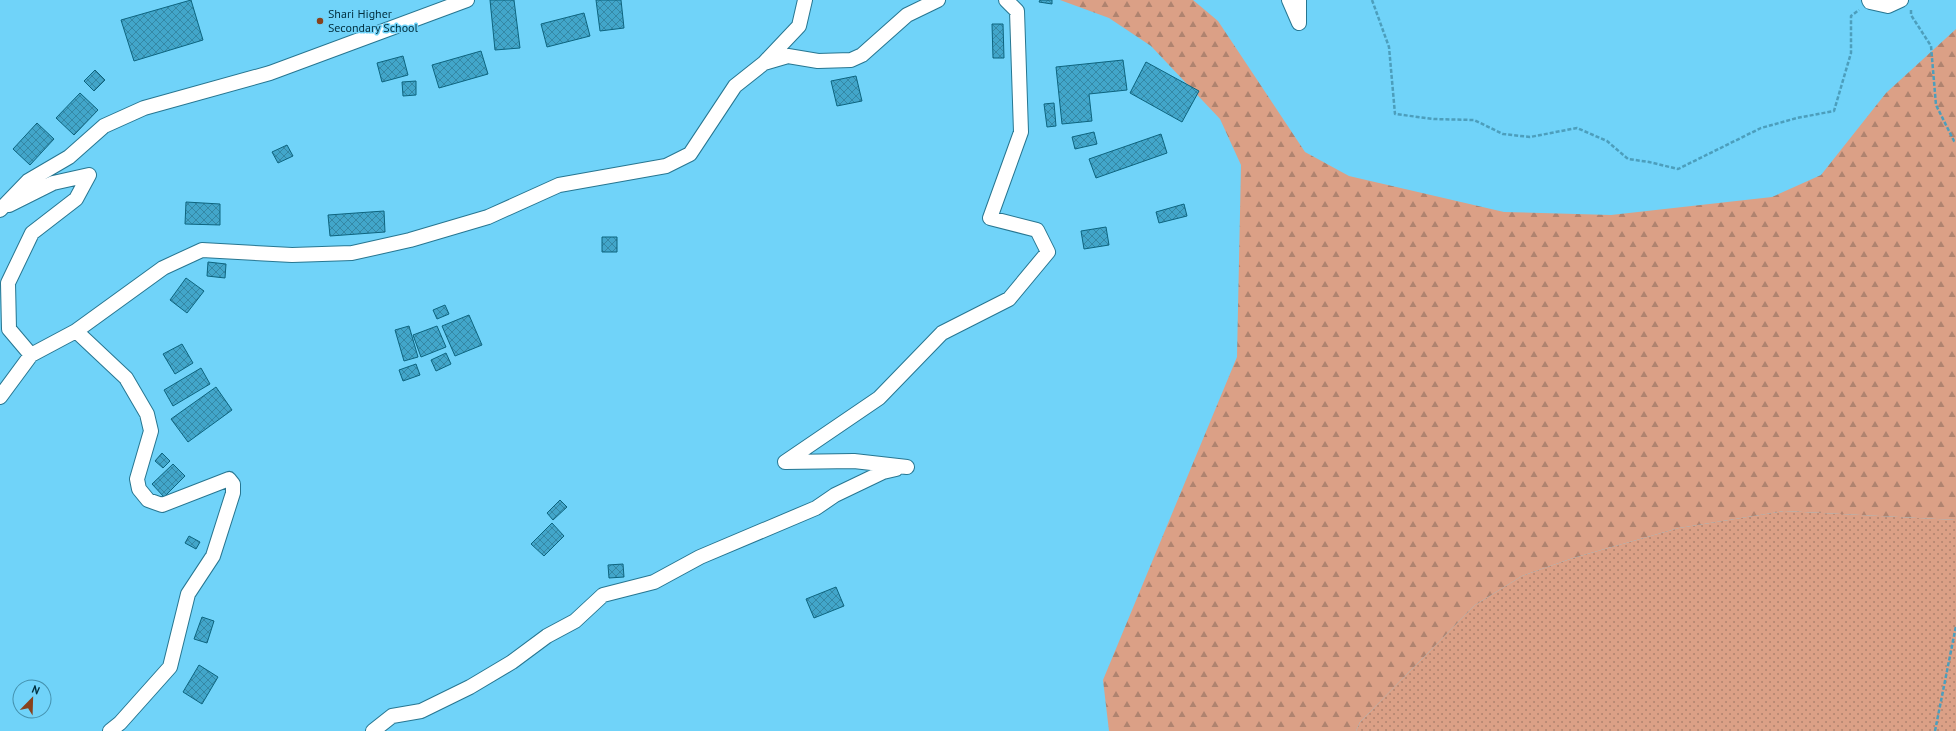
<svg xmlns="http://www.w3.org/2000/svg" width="1956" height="731" font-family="'PT Sans',sans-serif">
  <defs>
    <pattern id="grass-dots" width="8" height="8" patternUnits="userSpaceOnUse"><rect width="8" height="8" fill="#dba086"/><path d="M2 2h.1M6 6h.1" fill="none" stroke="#af836f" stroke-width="1.8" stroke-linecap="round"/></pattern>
    <pattern id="forest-firs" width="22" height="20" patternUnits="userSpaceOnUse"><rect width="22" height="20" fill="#dba086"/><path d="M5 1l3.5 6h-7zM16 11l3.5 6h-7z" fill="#af836f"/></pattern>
    <pattern id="building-cross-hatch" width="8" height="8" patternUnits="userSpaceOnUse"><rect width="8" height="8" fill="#42a6ca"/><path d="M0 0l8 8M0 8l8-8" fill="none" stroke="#3588a5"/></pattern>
  </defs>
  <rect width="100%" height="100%" fill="#70d3f9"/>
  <path fill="url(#grass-dots)" d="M1784,511L1956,520V731H1356L1360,722L1475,605L1522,576L1573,558L1679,528Z"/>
  <path fill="url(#forest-firs)" d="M1060,0H1193L1218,21L1305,152L1349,176L1504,212L1611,215L1772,197L1821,175L1886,93L1956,29V520L1784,511L1679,528L1573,558L1522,576L1475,605L1360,722L1356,731H1109L1103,680L1237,357L1241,165L1220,119L1151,46L1109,18Z"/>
  <path fill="url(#building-cross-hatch)" stroke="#0d647f" d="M191,0L203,40L134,61L121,20Z
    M490,0H514L520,48L495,50Z
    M596,0H621L624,28L600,31Z
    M1040,0H1052V4L1039,2Z
    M584,13L590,36L547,47L541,24Z
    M992,24H1003L1004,58H993Z
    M481,51L488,74L439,88L432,65Z
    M403,56L408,75L382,82L377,63Z
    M1123,60L1127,90L1089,94L1092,121L1062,124L1056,67Z
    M1146,62L1199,91L1182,122L1130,93Z
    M95,70L105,80L94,91L84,81Z
    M856,76L862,101L837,106L831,81Z
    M416,81V95L403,96L402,82Z
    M80,93L98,110L74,135L56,118Z
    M1054,103L1056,126L1047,127L1044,104Z
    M37,123L54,139L30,165L13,149Z
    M1094,132L1097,144L1075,149L1072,137Z
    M1161,134L1167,153L1096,178L1089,159Z
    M287,145L293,156L278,163L272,152Z
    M186,202L220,204V225L185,224Z
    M1184,204L1187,216L1159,223L1156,212Z
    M384,211L385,232L330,236L328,215Z
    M1106,227L1109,245L1084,249L1081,231Z
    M602,237H617V252H602Z
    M208,262L226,264L225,278L207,276Z
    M186,278L204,291L187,313L170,300Z
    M445,305L449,314L437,319L433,310Z
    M469,315L482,345L455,356L442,326Z
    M409,326L418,357L404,361L395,330Z
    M437,326L446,347L421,357L413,335Z
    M182,344L193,363L175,374L163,354Z
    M446,353L451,364L436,371L431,360Z
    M416,364L420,375L403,381L399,370Z
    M201,368L210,384L173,406L164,390Z
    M216,387L232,410L188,442L171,419Z
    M162,453L170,461L163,468L155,461Z
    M173,464L185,476L164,497L152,484Z
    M560,500L567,507L553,520L547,513Z
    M552,523L564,536L544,556L531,544Z
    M189,536L200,542L196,549L185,543Z
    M623,564L624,577L609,578L608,565Z
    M836,587L844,606L814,618L806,599Z
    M202,617L214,621L207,643L194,639Z
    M199,665L218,677L202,704L183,692Z"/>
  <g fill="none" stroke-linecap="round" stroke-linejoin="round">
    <g stroke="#277691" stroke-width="16">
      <path id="minor" d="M1289,0L1299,23V0
        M1869,0L1870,2L1888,6L1901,0
        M764,63L799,26L805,0
        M0,210L28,181L69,157L104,126L144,108L270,73L467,0
        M76,331L163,268L202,250L292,255L352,253L410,240L488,217L559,185L666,166L690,154L735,86L764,63L788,56L818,61L851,60L862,55L907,15L938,0
        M31,355L76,331L126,378L147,414L151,431L137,479L139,489L148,500L162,505L229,479L233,484V493L213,556L188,594L170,667L120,723L110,731
        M0,397L31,355L9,329L8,283L32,233L76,199L89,175L53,183L9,205
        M907,467L854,461L785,462L879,398L942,333L1009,299L1048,252L1037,230L990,218L1021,132L1017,11L1006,0
        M373,731L392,716L421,711L470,687L512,662L547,636L575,621L603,595L654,582L700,557L816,508L835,495L883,472L896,469"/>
    </g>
    <path stroke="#4c9ebc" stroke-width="2.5" stroke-dasharray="4 2" stroke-linecap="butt" d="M1372,0L1389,47L1395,114L1434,119L1474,120L1503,134L1530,137L1577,128L1607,141L1628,159L1649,162L1678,169L1761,128L1797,118L1834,111L1851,53V16L1859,10
      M1911,10V15L1931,46L1936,105L1954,141L1956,142
      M1935,731L1956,626"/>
    <use href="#minor" stroke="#fff" stroke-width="14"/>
  </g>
  <circle fill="#88421d" stroke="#70d3f9" stroke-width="1.5" cx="320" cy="21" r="4"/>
  <g text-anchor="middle" stroke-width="3" stroke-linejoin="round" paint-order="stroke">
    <g font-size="12" fill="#012f3e" stroke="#70d3f9" text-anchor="start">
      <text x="328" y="18">Shari Higher<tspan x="328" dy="14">Secondary School</tspan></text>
    </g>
  </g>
  <g transform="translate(32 699) rotate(23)"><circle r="19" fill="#70d3f9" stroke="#4491ae"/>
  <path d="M0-3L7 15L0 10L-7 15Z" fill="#88421d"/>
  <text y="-6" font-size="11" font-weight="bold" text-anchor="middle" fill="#012f3e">N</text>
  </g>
</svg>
